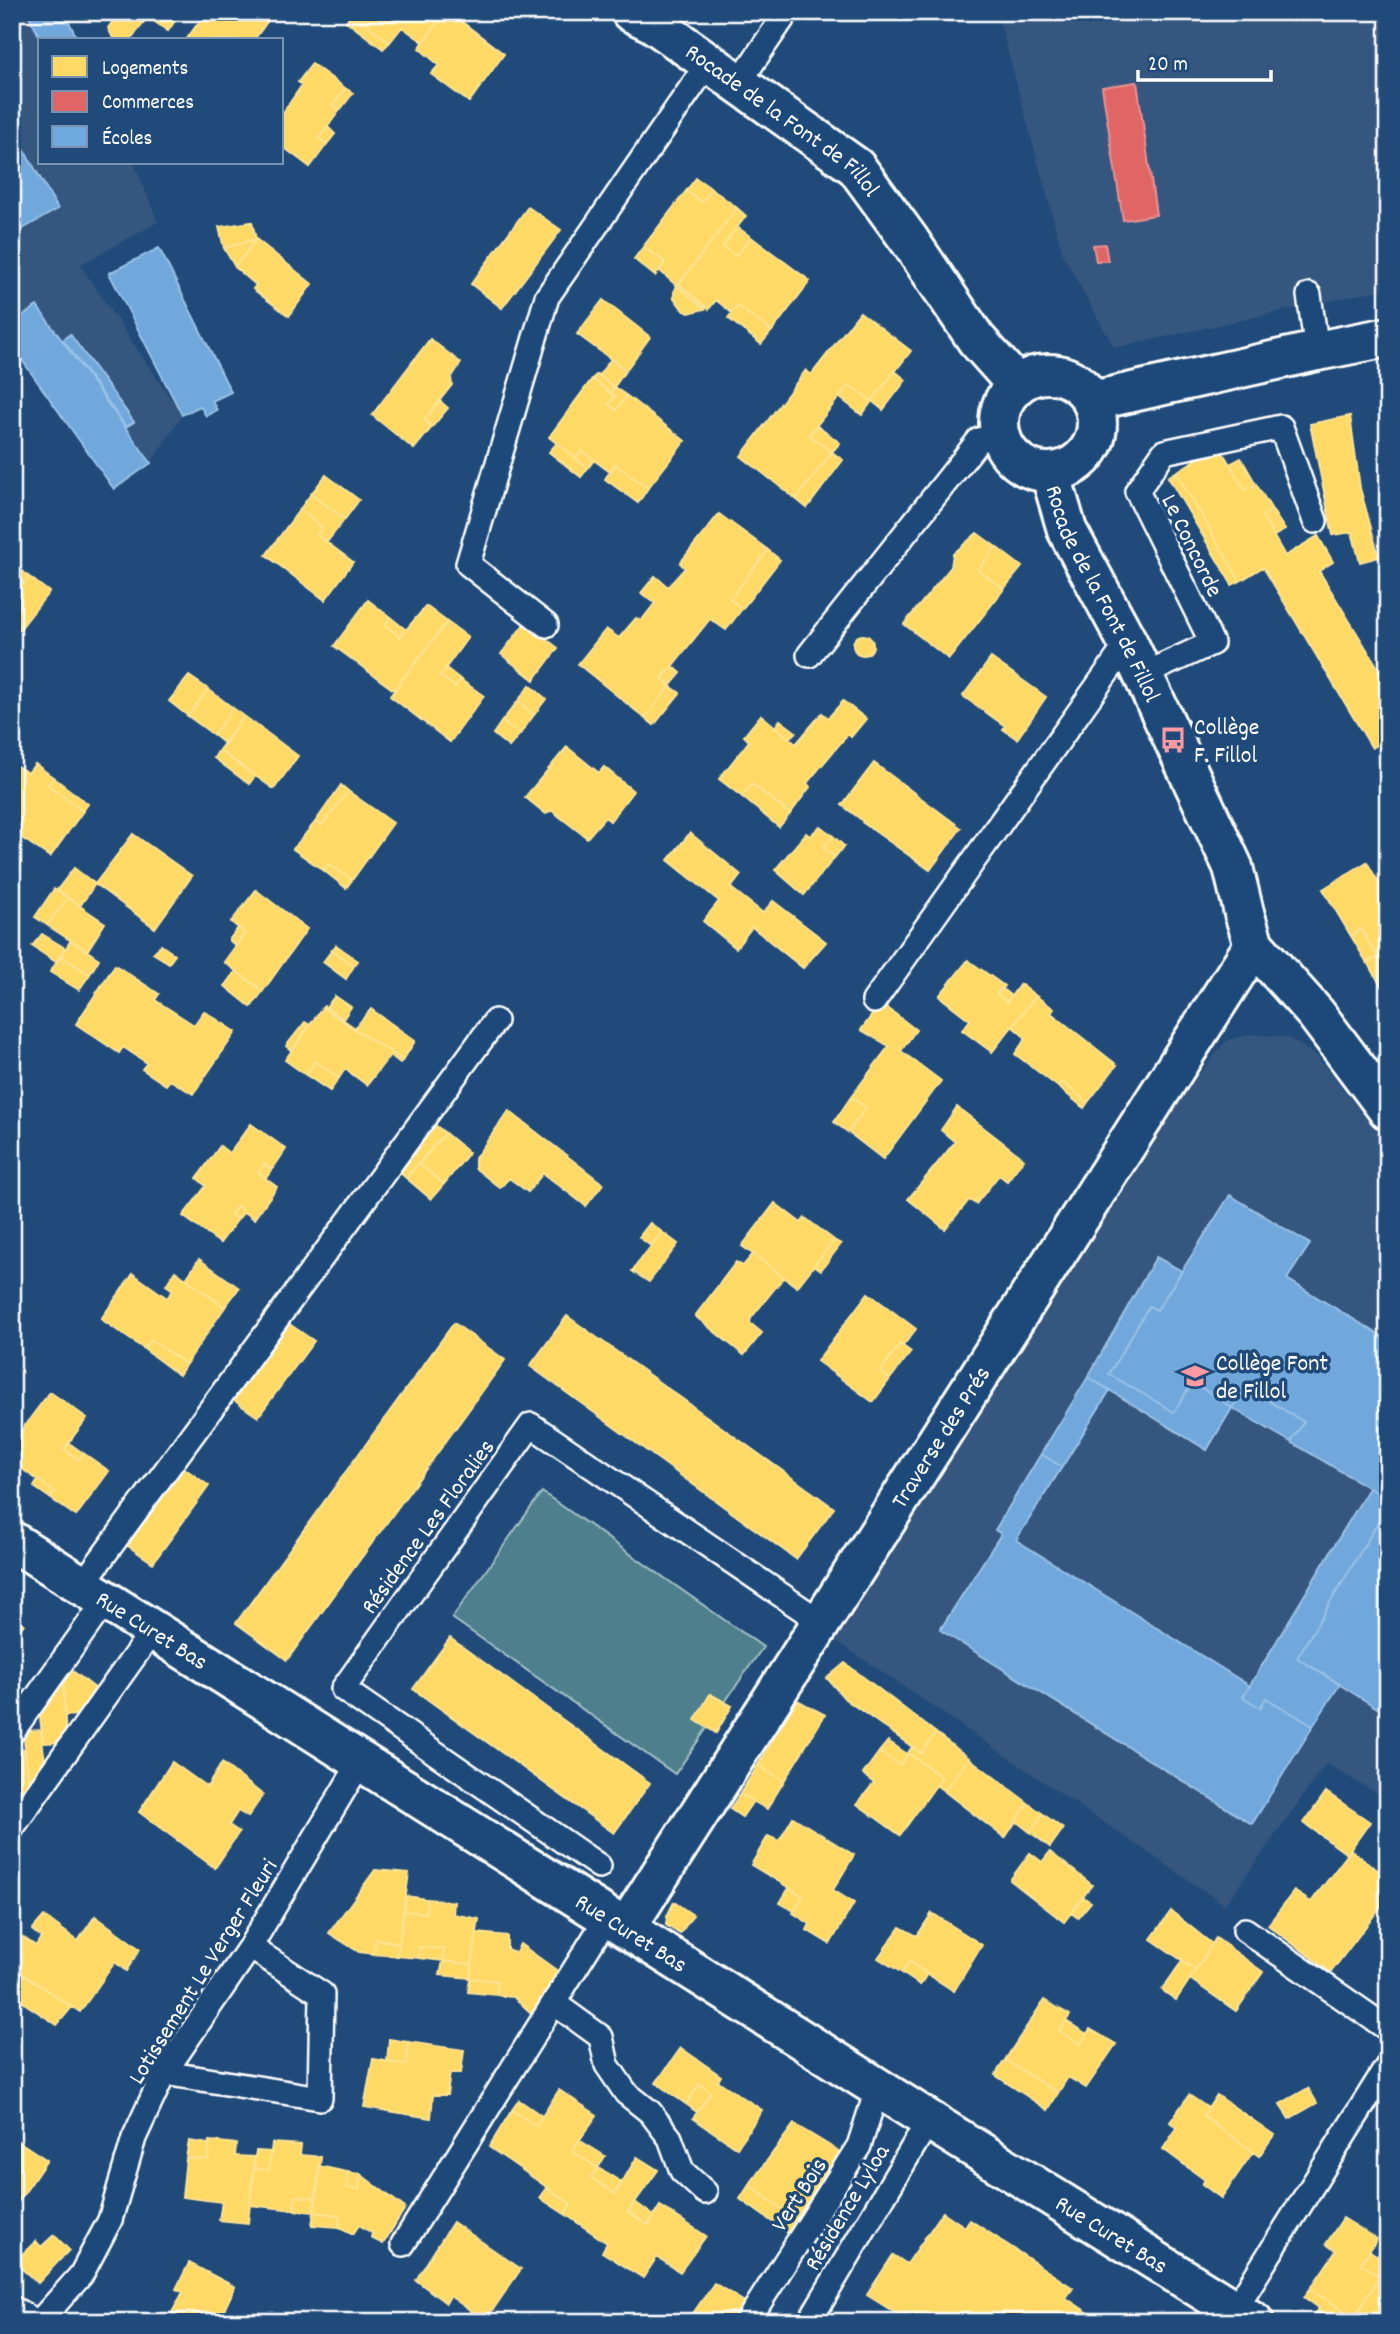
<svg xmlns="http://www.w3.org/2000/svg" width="1400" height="2334" font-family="Dekko,sans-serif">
  <rect width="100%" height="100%" fill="#1f4a7a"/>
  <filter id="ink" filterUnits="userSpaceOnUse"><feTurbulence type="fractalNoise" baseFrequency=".0143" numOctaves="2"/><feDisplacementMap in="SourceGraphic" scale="14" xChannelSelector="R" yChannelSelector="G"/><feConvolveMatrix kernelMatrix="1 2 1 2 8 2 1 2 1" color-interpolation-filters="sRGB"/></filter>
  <g filter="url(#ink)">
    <path fill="#35567e" d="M12,12H25L40,40V163H134L158,222L80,265L182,415L151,463L38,306L12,323V235L58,209L12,129Z
      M997,12H1388V288L1114,348L1063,255Z
      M1251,1034L1287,1037L1316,1055L1388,1145V1800L1326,1764L1225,1905L832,1638L927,1496L1123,1185L1183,1094L1226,1041Z"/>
    <path fill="#4d808c" stroke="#a6c0c6" stroke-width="2" d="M542,1492L763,1647L675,1774L452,1618Z"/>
    <path fill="#ffd966" stroke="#ffe494" stroke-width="2" d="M119,12H151L131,40H114L108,28Z
      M151,12H181L168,31L148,17Z
      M206,12H274L254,40H186Z
      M353,12H438L443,16L423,42L402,27L390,42L352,14Z
      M446,12H449L504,54L469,102L431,74L439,65L419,48Z
      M352,14L390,42L383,49L346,21Z
      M312,64L345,88L333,105L340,110L319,138L327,144L310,167L282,146V114L302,85L298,82Z
      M345,88L353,93L340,110L333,105Z
      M328,127L335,134L327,144L319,138Z
      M696,178L712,189L702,202L686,191Z
      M712,189L737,208L677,286L659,270L665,262L643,247L686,191L702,202Z
      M528,207L561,230L502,308L471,284Z
      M737,208L746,216L723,246L736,256L751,237L810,281L772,331L737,306L732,313L716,300L709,309L707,308L679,284Z
      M252,222L256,239L224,248L219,227Z
      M737,227L751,237L736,256L723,246Z
      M256,239L235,267L224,248Z
      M256,239L312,284L289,316L253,289L256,285L235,267Z
      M643,247L665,262L655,276L634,259Z
      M679,284L707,308L704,309L677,286Z
      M677,286L704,309L689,313L683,310L674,298V292Z
      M603,300L650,337L626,370L577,334Z
      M737,306L772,331L761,344L728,318Z
      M860,312L911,351L872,401L849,385L809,435L832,452L796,499L741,456L806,370L811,375Z
      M430,339L461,363L451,378L452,385L424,420L432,427L414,449L372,415Z
      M611,359L626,370L614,387L599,375Z
      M895,371L906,380L883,410L872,401Z
      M597,374L614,387L610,393L592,379Z
      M592,379L615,396L609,404L616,410L627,396L685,441L648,488L615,464L610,472L582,451L575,458L549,437Z
      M849,385L872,401L862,415L839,397Z
      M614,387L627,396L616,410L609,404L615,396L610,393Z
      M440,401L448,408L432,427L424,420Z
      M1350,416L1360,488L1379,557L1360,562L1352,532L1333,535L1310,424Z
      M817,426L840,443L832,452L809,435Z
      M557,443L588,468L581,477L549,452Z
      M1219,446L1245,490L1256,484L1272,510L1262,516L1285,556L1318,536L1333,562L1319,571L1388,684V738L1372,748L1263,567L1240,581L1176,472Z
      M582,451L594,460L588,468L575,458Z
      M832,452L843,460L807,508L796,499Z
      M1241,458L1256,484L1245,490L1230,464Z
      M615,464L648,488L638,503L605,479Z
      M1176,472L1240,581L1232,585L1168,477Z
      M326,475L359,500L345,519L311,494Z
      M311,494L345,519L327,542L317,535L323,528L300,509Z
      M300,509L323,528L317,535L353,562L325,600L266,555Z
      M1272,510L1285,530L1274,536L1262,516Z
      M719,514L768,550L730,599L742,609L726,630L710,619L662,679L670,686L645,718L578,664L606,629L619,638L636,618L641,621L655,603L641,593L655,576L668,587L685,568L680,563Z
      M977,533L996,547L978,570L1004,589L949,659L904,624L951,567L953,554Z
      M996,547L1022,567L1004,589L978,570Z
      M768,550L780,560L742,609L730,599Z
      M13,564L28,576L24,584L12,574Z
      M12,574L24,584L28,576L49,592L12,639Z
      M368,600L390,617L385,625L400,637L426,606L447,622L394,690L334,646Z
      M390,617L406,630L400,637L385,625Z
      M447,622L468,637L440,676L455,687L461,680L484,696L450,742L390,696Z
      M525,623L558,648L534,680L501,654Z
      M853 645a10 10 0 1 1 20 0a10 10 0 1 1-20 0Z
      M991,658L1046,697L1017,739L1003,729L1005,726L963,696Z
      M673,666L681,673L670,686L662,679Z
      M446,668L461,680L455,687L440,676Z
      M189,676L208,689L188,716L169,701Z
      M530,685L546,699L534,715L518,701Z
      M670,686L680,693L654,725L645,718Z
      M208,689L233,708L214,735L188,716Z
      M518,701L534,715L520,734L502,721Z
      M843,701L866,719L851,737L848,734L807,783L810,787L790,814L752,784L741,796L719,779L749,741L744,736L761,715L796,744L822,713L828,718Z
      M233,708L244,716L225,744L214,735Z
      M244,716L298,756L274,789L219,750Z
      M780,720L796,732L789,738L775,727Z
      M502,721L520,734L509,747L493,734Z
      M567,747L599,773L604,767L633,791L610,821L605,817L587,838L551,810L546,814L525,797Z
      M219,750L255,776L249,784L214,758Z
      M12,763L28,773L35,764L54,778L48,785L83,811L50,857L12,831Z
      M874,763L961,828L930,870L862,822L863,821L842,805Z
      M54,778L88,804L83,811L48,785Z
      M752,784L790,814L779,827L741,796Z
      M341,785L348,791L322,825L316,821Z
      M348,791L393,823L352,880L329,864L323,870L293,849L316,821L322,825Z
      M820,826L833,836L823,848L835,857L804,895L775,870L806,833L810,836Z
      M690,833L741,875L731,888L763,913L773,901L826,942L803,968L752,927L736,948L703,921L719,901L668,860Z
      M133,834L192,876L155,928L95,884Z
      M833,836L844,846L835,857L823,848Z
      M1367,862L1377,880L1388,876V985L1382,988L1368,962L1378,957L1361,929L1351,936L1323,889Z
      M329,864L352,880L346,888L323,870Z
      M74,868L95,884L80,906L57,890Z
      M54,889L68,898L47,925L35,917Z
      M256,890L307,929L263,991L224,962L245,933L231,922Z
      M68,898L105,923L87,951L47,925Z
      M238,928L245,933L236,946L229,940Z
      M1361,929L1378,957L1367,963L1351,936Z
      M42,934L65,948L56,962L32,946Z
      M71,940L99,959L90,974L61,956Z
      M161,945L175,955L169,963L153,953Z
      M336,945L358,961L354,966L332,950Z
      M332,950L354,966L346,979L323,962Z
      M61,956L90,974L79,990L50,972Z
      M968,960L1004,986L997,994L1007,1002L1020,984L1036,996L992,1052L962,1030L970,1020L939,996Z
      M115,965L159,994L155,1000L194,1025L204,1011L236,1032L193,1094L170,1080L166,1085L142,1069L147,1063L123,1047L119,1053L76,1024Z
      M236,971L263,991L251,1007L225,986Z
      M1001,988L1011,996L1007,1002L997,994Z
      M335,996L351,1007L343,1019L326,1007Z
      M1036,996L1054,1009L1051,1013L1117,1065L1088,1102L1062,1082L1057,1086L1015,1054L1026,1038L1012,1026Z
      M881,1003L916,1030L901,1051L941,1081L883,1159L848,1132L866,1108L851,1097L889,1046L861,1030Z
      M324,1006L355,1028L371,1009L415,1041L403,1060L322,1008Z
      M322,1008L403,1060L400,1063L390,1055L367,1085L345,1069L339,1078L315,1061L306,1075L285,1060Z
      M305,1022L310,1025L292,1051L286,1046Z
      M315,1061L339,1078L330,1091L306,1075Z
      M1062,1082L1088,1102L1084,1108L1057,1086Z
      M851,1097L866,1108L848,1132L834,1122Z
      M957,1107L1024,1159L1007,1181L999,1175L976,1204L969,1200L945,1229L908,1199L955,1142L941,1130Z
      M509,1111L603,1184L586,1206L543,1173L528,1192L509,1178L500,1188L475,1168V1158Z
      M430,1121L445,1133L406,1178L395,1168Z
      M251,1124L286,1149L272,1170L265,1164L258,1173L277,1187L254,1219L237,1206L231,1215L238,1219L220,1243L183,1216L206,1186L197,1178L220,1146L229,1153Z
      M445,1133L469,1153L444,1184L419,1164Z
      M265,1164L272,1170L266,1178L258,1173Z
      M419,1164L444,1184L431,1199L406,1178Z
      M775,1203L801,1223L805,1218L834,1240L797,1287L742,1246Z
      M237,1206L244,1212L238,1219L231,1215Z
      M650,1223L662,1232L651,1246L639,1237Z
      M662,1232L678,1244L649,1282L632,1271Z
      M834,1240L841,1244L821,1270L814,1265Z
      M753,1254L784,1277L751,1318L750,1323L762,1333L744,1355L695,1316L736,1262L743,1266Z
      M199,1259L239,1288L225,1307L186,1279Z
      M175,1271L225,1307L186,1364L151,1340L144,1349L101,1319L133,1274L167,1298L173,1290L166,1285Z
      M868,1293L916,1329L903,1346L900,1344L880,1372L890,1379L873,1402L817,1361Z
      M567,1316L834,1508L796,1559L530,1366Z
      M285,1321L314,1341L258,1417L229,1397Z
      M454,1323L505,1360L287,1660L236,1623Z
      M151,1340L186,1364L179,1375L144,1349Z
      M900,1344L911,1352L890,1379L880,1372Z
      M50,1392L87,1418L64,1449L78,1460L83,1453L109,1471L76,1516L50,1498L55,1492L12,1462V1442Z
      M69,1443L83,1453L78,1460L64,1449Z
      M180,1465L209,1486L153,1563L125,1544Z
      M38,1480L55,1492L50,1498L34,1487Z
      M12,1616L24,1624L12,1640Z
      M450,1638L650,1783L614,1833L413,1689Z
      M845,1663L936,1733L921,1753L845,1699L827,1678Z
      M70,1669L104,1695L90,1714L65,1716L63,1678Z
      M63,1678L66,1742L43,1743L39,1708Z
      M710,1694L732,1706L716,1733L695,1720Z
      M797,1700L825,1715L784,1781L758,1765Z
      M41,1730L46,1771L30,1790L23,1731Z
      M936,1733L969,1758L944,1791L936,1785L942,1777L908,1753L912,1747L921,1753Z
      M888,1741L907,1754L900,1765L879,1752Z
      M24,1749L30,1790L12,1811V1752Z
      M879,1752L900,1765L908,1753L942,1777L900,1835L857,1804L874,1783L863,1774Z
      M969,1758L1028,1803L1005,1838L944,1791Z
      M172,1762L207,1787L222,1763L263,1795L248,1817L238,1811L229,1825L239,1832L215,1868L139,1812Z
      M758,1765L784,1781L767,1809L740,1794Z
      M1326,1792L1370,1822L1347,1854L1304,1823Z
      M740,1794L753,1801L742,1817L730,1809Z
      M1028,1803L1043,1814L1030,1832L1016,1821Z
      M1043,1814L1063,1829L1050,1847L1030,1832Z
      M793,1817L854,1855L833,1890L854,1903L830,1944L807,1930L810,1924L793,1913L803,1896L751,1865L768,1836L779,1841Z
      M1351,1850L1388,1878V1897L1331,1972L1268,1925L1294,1891L1311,1902Z
      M1050,1852L1092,1885L1064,1922L1010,1880L1030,1853L1042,1862Z
      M375,1870L409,1873L399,1943L376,1939L373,1954L359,1952L329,1933Z
      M789,1888L803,1896L794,1911L780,1903Z
      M406,1896L427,1899L426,1913L404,1911Z
      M1083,1897L1091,1902L1078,1918L1071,1913Z
      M427,1899L454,1902L453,1914L479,1919L472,1964L443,1961L444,1949L419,1947V1958L397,1956L404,1911L426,1913Z
      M674,1902L693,1915L680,1934L666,1925L667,1916Z
      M1171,1911L1212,1944L1196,1970L1151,1939Z
      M932,1913L982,1945L954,1991L909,1962L902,1973L878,1958L900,1927L917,1936Z
      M44,1916L78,1941L95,1916L140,1949L126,1971L115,1962L80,2012L12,1967V1935L15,1932L36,1946L41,1937L32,1930Z
      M477,1933L507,1936V1949L516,1953L520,1944L559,1972L532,2014L514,1997L497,1995V1981L470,1978Z
      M1216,1938L1263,1972L1236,2011L1190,1979Z
      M376,1939L399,1943L397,1956L373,1954Z
      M419,1947L444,1949L443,1961L419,1958Z
      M443,1961L472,1964L470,1978L440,1975Z
      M1182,1961L1196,1970L1176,2000L1162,1990Z
      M909,1962L927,1974L920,1985L902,1973Z
      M24,1975L72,2007L57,2025L12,1995V1990Z
      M470,1978L497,1981V1995L468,1992Z
      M1044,2000L1070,2015L1059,2031L1080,2044L1090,2029L1116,2044L1086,2088L1068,2077L1058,2093L1005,2060Z
      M1066,2021L1087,2034L1080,2044L1059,2031Z
      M389,2039L408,2042L407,2065L387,2062Z
      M408,2042L464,2050L461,2073H450L447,2095H433L431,2118L364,2107L373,2059L407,2065Z
      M681,2048L721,2076L718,2081L762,2110L737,2148L693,2118L711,2093L700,2084L686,2104L656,2083Z
      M1005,2060L1058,2093L1048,2110L995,2075Z
      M700,2084L711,2093L697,2112L686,2104Z
      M1308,2088L1317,2103L1289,2119L1280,2104Z
      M559,2090L597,2115L572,2151L598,2168L591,2177L615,2194L637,2157L658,2170L628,2212L648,2225L660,2206L706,2236L680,2272L657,2257L643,2278L602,2252L607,2243L565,2214L571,2204L489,2147L512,2110L536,2126Z
      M1189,2095L1208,2108L1203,2116L1253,2152L1221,2198L1202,2184L1205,2180L1163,2149L1177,2128L1170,2122Z
      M1217,2095L1274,2135L1259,2156L1203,2116Z
      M519,2100L542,2116L536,2126L512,2110Z
      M794,2124L840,2152L796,2220L749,2185Z
      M12,2137L47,2160L12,2211Z
      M579,2140L605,2156L598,2168L572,2151Z
      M189,2141L209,2144L208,2160L186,2158Z
      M209,2141L236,2144L235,2156L255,2157L248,2223L219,2220L222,2202L182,2197L186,2158L208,2160Z
      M272,2143L301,2145L300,2155L321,2157L316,2198L296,2196L294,2210L250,2205L253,2168L269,2170Z
      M256,2151L271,2152L269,2170L253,2168Z
      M319,2166L347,2172V2188L359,2189L360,2174L405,2208L383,2244L371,2238L372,2233L359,2225L353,2234L339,2227L340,2215L314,2212Z
      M598,2168L621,2182L615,2194L591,2177Z
      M347,2172L360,2174L359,2189L347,2188Z
      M749,2185L796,2220L788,2233L740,2199Z
      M547,2188L571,2204L565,2214L540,2198Z
      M296,2196L316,2198L314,2212L294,2210Z
      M635,2202L654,2216L648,2225L628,2212Z
      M314,2212L340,2215L339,2227L312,2225Z
      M943,2212L965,2227L970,2220L1073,2288L1066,2298L1102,2322H910L867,2295L893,2255L907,2264Z
      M1343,2218L1377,2239L1361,2264L1380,2276L1354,2318L1310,2289L1336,2251L1326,2244Z
      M453,2222L521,2269L485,2321L450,2296L446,2303L416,2280Z
      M54,2235L69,2250L38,2283L14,2262L36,2241L41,2247Z
      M1370,2251L1388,2263L1380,2276L1361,2264Z
      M189,2263L235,2287L224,2310L236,2315L234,2320L238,2322H167L183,2292L176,2289Z
      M1380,2276L1388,2281V2322H1360L1354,2318Z
      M714,2283L746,2303L734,2322H687Z
      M1310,2289L1354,2318L1352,2322H1330L1315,2313L1319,2308L1304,2297Z"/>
    <path fill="#e06666" stroke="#e99494" stroke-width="2" d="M1137,82L1156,215L1123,220L1102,87Z
      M1105,244L1108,261H1096L1093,245Z"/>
    <path fill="#6fa8dc" stroke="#9ac2e6" stroke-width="2" d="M27,12H64L78,40H41Z
      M12,129L58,209L12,235Z
      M159,248L231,392L212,401L217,410L206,416L200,406L182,415L109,273Z
      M37,306L151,463L114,489L12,346V323Z
      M70,334L134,422L126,427L63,340Z
      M1230,1195L1310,1244L1287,1279L1388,1340V1499L1291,1442L1304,1422L1247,1388L1232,1408L1193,1382L1174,1412L1109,1374L1149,1306L1157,1310Z
      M1156,1257L1182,1271L1157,1310L1149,1306L1109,1374L1174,1412L1193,1382L1232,1408L1207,1450L1088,1377Z
      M1088,1377L1110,1390L1062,1467L1041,1454Z
      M1247,1388L1304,1422L1291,1442L1232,1408Z
      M1041,1454L1062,1467L1016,1540L1250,1686L1243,1697L1260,1708L1266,1698L1313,1726L1252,1824L940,1630L1001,1534L995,1530Z
      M1369,1488L1388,1499V1506L1297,1658L1340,1684L1313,1726L1266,1698L1260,1708L1243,1697Z
      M1388,1506V1691L1377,1708L1297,1658Z"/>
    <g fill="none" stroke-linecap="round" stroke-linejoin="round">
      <g stroke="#fff" stroke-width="28">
        <path id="lane" d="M738,84L787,12
          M1309,295L1317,351
          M546,625L468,564L547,297L709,62
          M809,655L979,440L999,434
          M1142,675L1212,643L1137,491L1164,452L1281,427L1315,521
          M874,1001L1128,643
          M82,1585L495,1021
          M12,1732L106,1600
          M12,1828L153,1630
          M599,1866L343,1689L531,1425L821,1622
          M1245,1930L1388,2029
          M554,2003L601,2037L607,2065L626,2093L650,2112L670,2138L682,2171L705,2192
          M164,2073L320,2098L322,1994L250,1947
          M403,2244L608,1916
          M12,2308L37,2322
          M1235,2309L1388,2065
          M39,2322L81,2275L110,2220L134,2138L164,2073L250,1947L361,1761
          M747,2322L859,2146L878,2087
          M809,2322L929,2120"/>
      </g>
      <g stroke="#fff" stroke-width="44">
        <g id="street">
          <path id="s1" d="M12,1541L929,2120L1254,2322"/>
          <path id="s2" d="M626,1928L1254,945"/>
        </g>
      </g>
      <g stroke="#fff" stroke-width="44">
        <g id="secondary">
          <path id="s3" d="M631,12L653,23L856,167L910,241L976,339L1017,385"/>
          <circle cx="1048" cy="423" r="49"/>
          <path d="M1092,401L1317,351L1388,337"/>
          <path id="s4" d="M1050,472L1067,530L1128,643L1233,867L1244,913L1254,945L1316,1014L1388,1110"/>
        </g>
      </g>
      <use href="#lane" stroke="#1f4a7a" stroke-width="23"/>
      <use href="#street" stroke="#1f4a7a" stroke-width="38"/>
      <use href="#secondary" stroke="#1f4a7a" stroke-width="38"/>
    </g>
  </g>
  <defs>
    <g id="bus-bare" transform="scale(2.1)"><path d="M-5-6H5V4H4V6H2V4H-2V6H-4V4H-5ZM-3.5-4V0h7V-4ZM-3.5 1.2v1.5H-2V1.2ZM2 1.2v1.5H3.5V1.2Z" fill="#ff9aa2" stroke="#1f4a7a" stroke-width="2.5" paint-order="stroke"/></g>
    <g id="school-bare" transform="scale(2.1)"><path d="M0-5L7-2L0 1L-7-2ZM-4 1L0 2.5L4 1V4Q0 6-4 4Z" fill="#ff9aa2" stroke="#1f4a7a" stroke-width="2.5" paint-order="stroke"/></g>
  </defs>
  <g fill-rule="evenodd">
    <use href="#bus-bare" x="1173" y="740"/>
    <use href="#school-bare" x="1195" y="1376"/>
  </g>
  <g text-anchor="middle" stroke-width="7" stroke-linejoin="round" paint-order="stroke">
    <g font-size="24" fill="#fff" stroke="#1f4a7a">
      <text dy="8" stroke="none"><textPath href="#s3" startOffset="187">Rocade de la Font de Fillol</textPath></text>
      <text transform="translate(1193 545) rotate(64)" y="8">Le Concorde</text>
      <text dy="8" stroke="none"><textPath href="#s4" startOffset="133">Rocade de la Font de Fillol</textPath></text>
      <text dy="8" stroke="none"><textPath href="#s2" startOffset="583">Traverse des Prés</textPath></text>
      <text transform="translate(427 1526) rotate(-54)" y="8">Résidence Les Floralies</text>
      <text dy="8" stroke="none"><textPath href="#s1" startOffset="166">Rue Curet Bas</textPath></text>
      <text dy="8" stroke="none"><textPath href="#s1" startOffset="733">Rue Curet Bas</textPath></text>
      <text transform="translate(202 1971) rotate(-58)" y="8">Lotissement Le Verger Fleuri</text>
      <text transform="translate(798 2194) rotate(-57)" y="8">Vert Bois</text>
      <text transform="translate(846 2207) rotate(-59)" y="8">Résidence Lyloa</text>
      <text dy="8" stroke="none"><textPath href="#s1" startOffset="1300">Rue Curet Bas</textPath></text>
    </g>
    <g font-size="24" fill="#fff" stroke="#1f4a7a" text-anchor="start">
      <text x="1194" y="734">Collège<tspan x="1194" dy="28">F. Fillol</tspan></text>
      <text x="1216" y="1370">Collège Font<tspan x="1216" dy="28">de Fillol</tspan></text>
    </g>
  </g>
  <rect width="1400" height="2334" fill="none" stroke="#1f4a7a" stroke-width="42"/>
  <rect x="21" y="21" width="1358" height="2292" fill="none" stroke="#fff" stroke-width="2.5" filter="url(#ink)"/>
  <rect x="38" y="38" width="245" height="126" fill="#1f4a7a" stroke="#7992af" stroke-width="2"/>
  <rect x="52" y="56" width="35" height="21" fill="#ffd966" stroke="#7992af" stroke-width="2"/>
  <text x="102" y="74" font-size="21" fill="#ffffff">Logements</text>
  <rect x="52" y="91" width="35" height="21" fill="#e06666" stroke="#7992af" stroke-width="2"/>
  <text x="102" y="108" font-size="21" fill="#ffffff">Commerces</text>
  <rect x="52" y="126" width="35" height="21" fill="#6fa8dc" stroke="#7992af" stroke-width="2"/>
  <text x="102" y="144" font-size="21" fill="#ffffff">Écoles</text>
  <path d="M1138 70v10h133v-10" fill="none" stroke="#ffffff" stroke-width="3.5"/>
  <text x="1148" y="70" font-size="21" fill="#ffffff" stroke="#1f4a7a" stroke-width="5" paint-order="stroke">20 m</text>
</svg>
